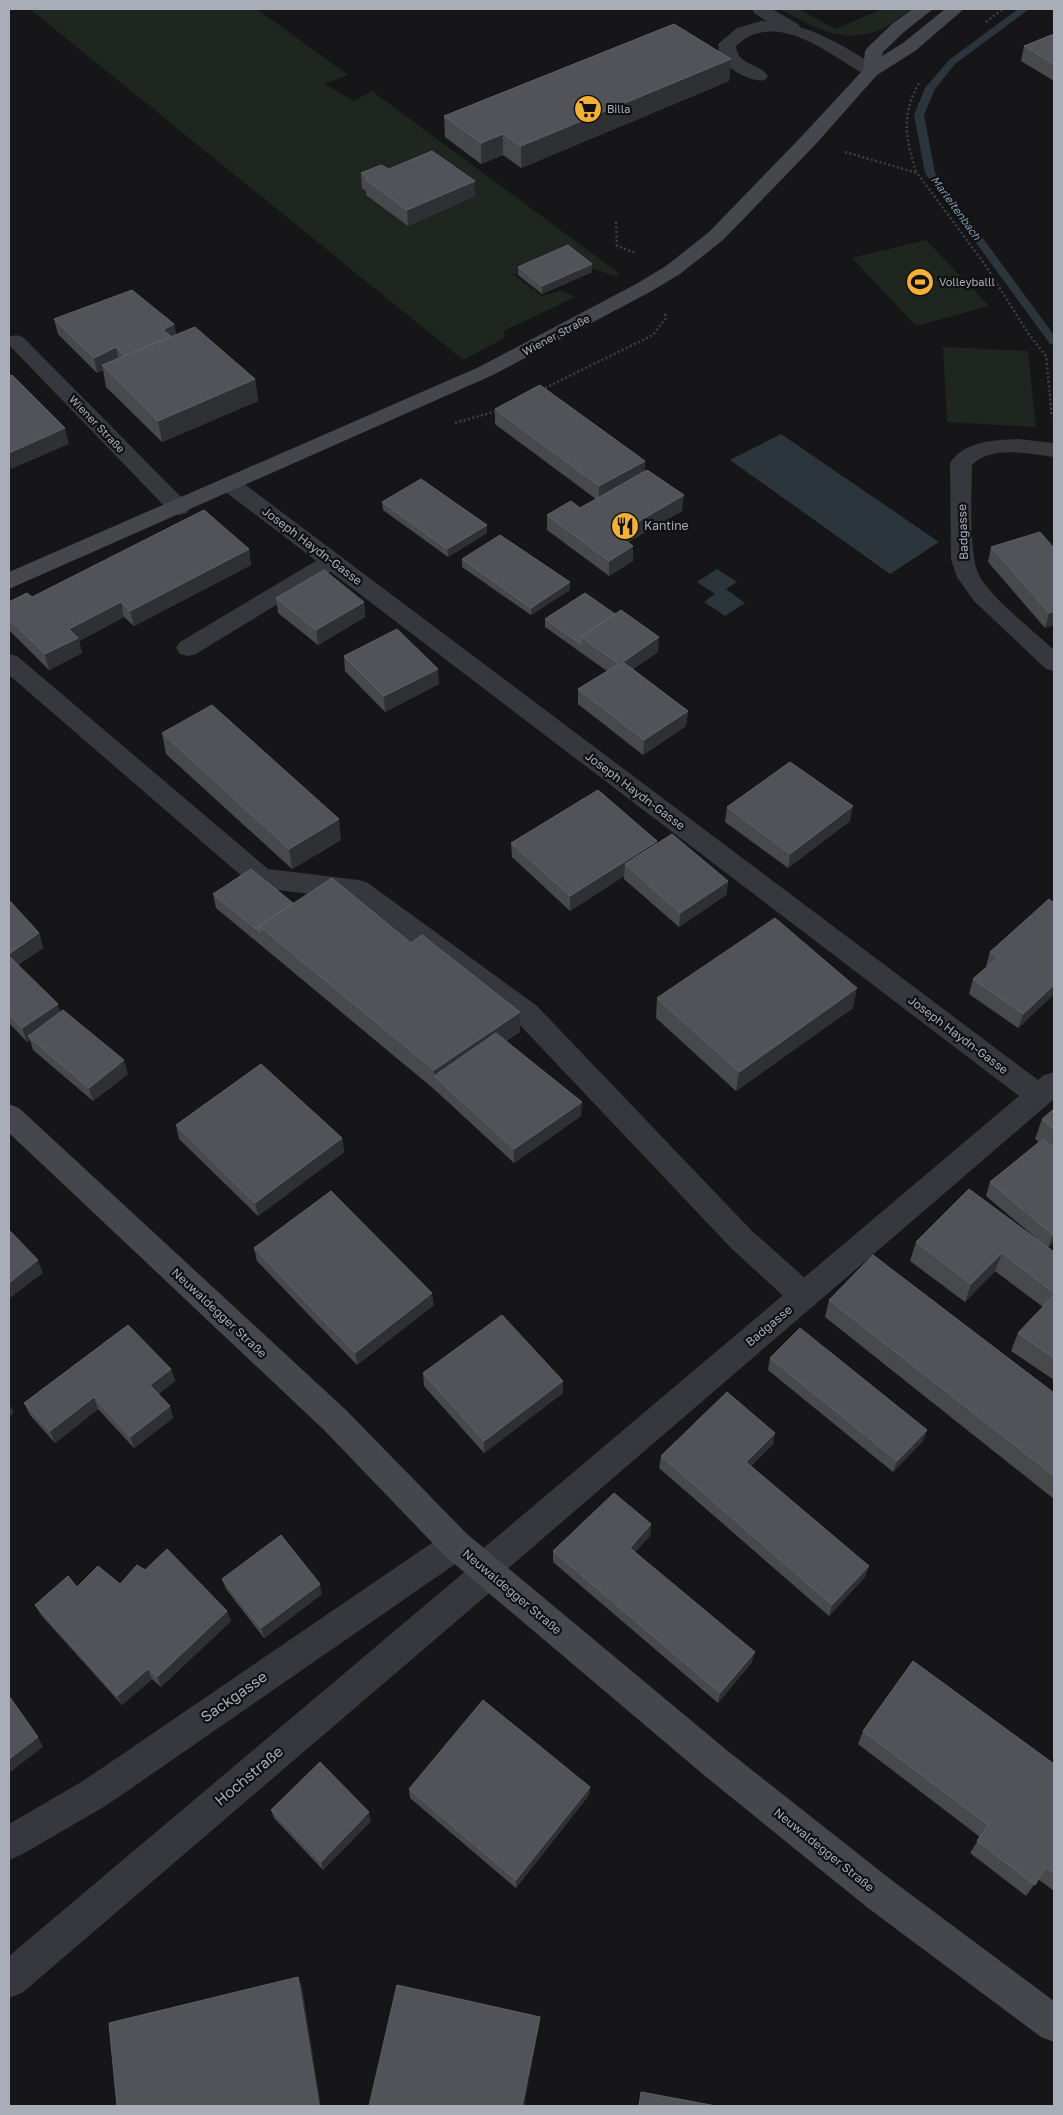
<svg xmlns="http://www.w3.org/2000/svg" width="1063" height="2115" font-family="'Golos Text',sans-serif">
  <rect width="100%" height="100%" fill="#161618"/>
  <path fill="#1e261f" d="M30,9H257L348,75L324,84L354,101L372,91L620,274L615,276L594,269L567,250L514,275L542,296L562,290L575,297L504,331L505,338L463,360Z
    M780,9H799L835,29L882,9H912C902,15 891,26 880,30C840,45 814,27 780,9Z
    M926,240L989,306L916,326L852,258Z
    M943,347L1028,351L1036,427L947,422Z"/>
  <path fill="#2c353c" d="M781,434L939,542L890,574L730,460Z
    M717,569L737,582L726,589L745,603L725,616L704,602L715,594L697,582Z"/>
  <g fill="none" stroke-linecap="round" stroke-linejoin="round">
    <path fill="#2c353c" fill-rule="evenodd" d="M1018,9H1029L955,64L935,89L924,115L935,173L1054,335V345L1050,344L925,173L914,115L925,88L949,60Z"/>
    <path stroke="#3d3f44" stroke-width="2.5" stroke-dasharray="2 2.5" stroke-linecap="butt" d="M986,22L1003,9
      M845,152L917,173L984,263L1028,333L1046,356L1052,417
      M916,172C905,135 901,116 920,81
      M616,222L617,246L636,253
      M541,390L653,335L666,318L665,313
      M455,423L497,411"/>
    <path fill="#37383d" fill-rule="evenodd" d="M761,21C806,22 841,44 877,67L880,71L877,75C866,78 859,71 849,65C822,48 785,22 752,35C746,37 741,42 736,46C738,66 758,62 768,76L765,80C752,83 726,69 720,56C718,53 719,48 718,44L737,28Z
      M332,553L340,556L343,561L340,566L196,654L188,656L180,654L176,648L180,642L324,556Z
      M9,654L17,656L268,869L359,880L368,883L537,1006L751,1230L815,1287L819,1296L815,1305L804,1309L793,1305L731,1248L517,1022L353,899L261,888L252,885L9,675Z"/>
    <path fill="#37383d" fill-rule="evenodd" d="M752,9H772L798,24L801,28L798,32C783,35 766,20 754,13Z
      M16,335L23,337L187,503L190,508L187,513L179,515L171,513L9,345V337Z
      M1018,439L1054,443V457C1029,454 992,445 972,465C972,491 968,553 979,575C989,596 1035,632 1054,650V671L1046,669L974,601L957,577L951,559L950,463C964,441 994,440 1018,439Z
      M231,478L239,480L1038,1080L1044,1075L1054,1072V1099L505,1571L501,1583L22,1993L9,1998V1956L468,1569L473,1557L1019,1096L223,490L220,485L223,480Z
      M456,1530L467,1534L472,1545L467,1556L107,1805L21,1855L9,1860V1824L83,1781L445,1534Z"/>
    <path fill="#45474d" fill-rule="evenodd" d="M913,9H933L904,32L883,52L882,56L903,43L945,9H964L915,51L877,75L815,145L723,240L680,274L650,292L493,375L9,589V572L479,367L636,284L666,266L709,232L801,137L863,70L865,51L868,47L892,24Z
      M9,1104L19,1108L346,1410L467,1534L729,1752L894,1882L1054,2001V2042L1041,2037L868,1908L705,1776L445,1556L324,1430L9,1133Z"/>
  </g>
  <path fill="#47494d" d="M1054,34V81L1021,61L1024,46Z
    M731,59L729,81L521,168L503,155L481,164L445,137L444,116Z
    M389,169L475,196L408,226L366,195V191L362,188L361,173Z
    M518,267L592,272L542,294L518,275Z
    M54,319L174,324L176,335L255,379L258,401L162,442L106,387L103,370L97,373L58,334Z
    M495,409L645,461L644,472L682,511L628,542L633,546V561L609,576L547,530V515L580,508L596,499L495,424Z
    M382,502L487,525V533L448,557L383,510Z
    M991,547L1054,548V625L1045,628L988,562Z
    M249,549L251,565L134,626L124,617L79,641L82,653L49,670L9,630V602Z
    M462,559L570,590L531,615L462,567Z
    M276,598L364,602L365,617L318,645L278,613Z
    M545,619L658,652L633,669L688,711L686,726L643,755L578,704V689L607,671L545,627Z
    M344,656L439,684L385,712L345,671Z
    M162,733L341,840L292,869L166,754Z
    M727,807L850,821L788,868L725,822Z
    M657,841V844L728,881L726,895L679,927L624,879V876L570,911L512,857L511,843Z
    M213,894L293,903L411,943L520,1012V1032L506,1041L581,1116L514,1163L435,1090L216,908Z
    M9,900L39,933L43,948L18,965L60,1012L128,1074L93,1101L33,1050L30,1040L27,1042L9,1023Z
    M1054,903V994L1018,1028L969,994L973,979L987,967L986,966L990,952Z
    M657,998L853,1008L736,1091L656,1018Z
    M1054,1109V1242L1048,1247L1054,1252V1380L1011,1351L1018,1333L1043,1307L995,1271L965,1302L910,1261L916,1242L1036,1238L986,1196L990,1182L1039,1142L1035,1139L1042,1119Z
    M176,1125L342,1138L344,1152L258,1216L179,1139Z
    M254,1248L434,1305L357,1365L257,1261Z
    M829,1300L1054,1393V1499L825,1317Z
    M770,1358L927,1430L923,1441L893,1472L768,1370Z
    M171,1369L175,1381L158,1394L173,1418L134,1448L98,1409L55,1443L30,1415L24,1403Z
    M423,1373L563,1393L484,1453L424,1386Z
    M775,1433L773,1444L751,1466L865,1577L829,1616L659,1468L661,1456Z
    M651,1524L650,1536L635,1552L752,1662L718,1703L553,1562V1551Z
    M222,1579L322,1594L264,1638L226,1589Z
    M120,1584L231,1621L161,1687L152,1679L122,1705L41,1615L35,1605L77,1587Z
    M863,1731L1054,1764V1891L1038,1879L1026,1896L970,1853L980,1837L858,1744Z
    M590,1787L589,1795L516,1888L410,1798L409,1789Z
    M271,1810L371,1821L323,1870L274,1818Z"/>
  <path fill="#2f3033" d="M731,59L729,81L521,168V146Z
    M503,134V155L481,164V143Z
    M475,181V196L408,226L407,210Z
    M592,264V272L542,294V286Z
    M174,324L177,340L125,357L163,330Z
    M116,347L119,362L102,365L103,370L97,373L94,358Z
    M255,379L258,401L162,442L158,421Z
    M65,428L69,444L11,469L9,461V453Z
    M645,461L644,476L599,502V486Z
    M684,495L682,511L616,549L617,534Z
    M487,525V533L448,557L447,549Z
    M633,546V561L609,576V561Z
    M249,549L251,565L134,626L130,611Z
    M570,582V590L531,615V608Z
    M121,602L124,617L79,641L82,653L49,670L45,654L69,629Z
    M364,602L365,617L318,645L316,630Z
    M1054,611V625L1045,628L1049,613Z
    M659,637L658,652L622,677L623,662Z
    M438,669L439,684L385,712L384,696Z
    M688,711L686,726L643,755L644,740Z
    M853,806L850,821L788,868L790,854Z
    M339,819L341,840L292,869L289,849Z
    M657,841L656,856L625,864L624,876L570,911V896Z
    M728,881L726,895L679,927L680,913Z
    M39,933L43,948L12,969L9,959V954Z
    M1054,985V994L1018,1028L1023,1014Z
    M857,988L853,1008L736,1091L739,1072Z
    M58,1004L62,1018L28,1036L30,1040L27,1042L22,1028Z
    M520,1012V1032L443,1084L434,1076V1070Z
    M124,1060L128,1074L93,1101L89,1088Z
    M582,1102L581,1116L514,1163V1149Z
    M342,1138L344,1152L258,1216L255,1203Z
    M1054,1234V1242L1048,1248L1053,1235Z
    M1002,1253L995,1271L965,1302L971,1284Z
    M38,1260L43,1273L9,1299V1283Z
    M432,1293L434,1305L357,1365L355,1353Z
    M171,1369L175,1381L154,1398L150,1385Z
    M563,1381V1393L484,1453V1441Z
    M94,1397L98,1409L55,1443L50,1431Z
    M170,1406L173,1418L134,1448L130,1437Z
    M11,1407L14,1413L9,1417V1409Z
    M927,1430L923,1441L893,1472L897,1461Z
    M775,1433L773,1444L744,1473L746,1462Z
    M651,1524L650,1536L628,1559L630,1548Z
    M869,1566L865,1577L829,1616L832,1605Z
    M320,1584L322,1594L264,1638L261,1628Z
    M227,1611L231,1621L161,1687L157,1677Z
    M755,1652L752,1662L718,1703L720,1693Z
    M148,1669L152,1679L122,1705L117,1696Z
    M38,1737L43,1747L9,1773V1759Z
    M590,1787L589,1795L516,1888V1880Z
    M369,1812L371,1821L323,1870L321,1862Z
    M298,1977L302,1987L321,2106H319Z
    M540,2017L539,2026L524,2106H522Z"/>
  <path fill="#525359" stroke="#5f6168" d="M674,24L731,59L521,146L503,134L481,143L444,116Z
    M1054,34V64L1024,46Z
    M432,151L475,181L407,210L365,179L368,178L361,173L381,165L389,169Z
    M568,245L592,264L542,286L518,267Z
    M132,290L174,324L163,330L171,336L124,356L116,347L94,358L54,319Z
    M195,327L255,379L158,421L102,365Z
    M12,375L65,428L9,453V376Z
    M540,385L645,461L599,486L495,409Z
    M647,470L684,495L617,534L633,546L609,561L547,515L571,501L580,508Z
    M421,479L487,525L447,549L382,502Z
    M204,510L249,549L130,611L121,602L69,629L78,638L45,654L9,619V602L27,593L32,597Z
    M1040,532L1054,548V611L1049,613L991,547Z
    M500,535L570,582L531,608L462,559Z
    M324,570L364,602L316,630L276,598Z
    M585,593L615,614L581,637V644L545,619Z
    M621,610L659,637L623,662L688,711L644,740L578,689L619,664L581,637Z
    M397,629L438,669L384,696L344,656Z
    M212,705L339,819L289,849L162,733Z
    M790,762L853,806L790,854L727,807Z
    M598,790L657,841L570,896L511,843Z
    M672,834L728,881L680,913L625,864Z
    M251,869L293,903L259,926L260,932L213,894Z
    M332,878L411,943L422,935L520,1012L434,1070L259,926Z
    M1049,899L1054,903V985L1023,1014L973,979L998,957L990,952Z
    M9,900L39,933L9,954Z
    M775,918L857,988L739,1072L657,998Z
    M9,956L58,1004L22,1028L9,1014Z
    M63,1010L124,1060L89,1088L28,1036Z
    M496,1033L582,1102L514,1149L434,1076Z
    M261,1064L342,1138L255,1203L176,1125Z
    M1054,1109V1129L1042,1119Z
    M1043,1139L1054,1148V1234L1053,1235L990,1182Z
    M969,1189L1054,1252V1293L1002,1253L971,1284L916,1242Z
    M331,1191L432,1293L355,1353L254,1248Z
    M9,1230L38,1260L9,1283Z
    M873,1255L1054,1393V1476L829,1300Z
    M1054,1295V1358L1018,1333Z
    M502,1315L563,1381L484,1441L423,1373Z
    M128,1325L171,1369L150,1385L170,1406L130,1437L94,1397L50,1431L24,1403Z
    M800,1328L927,1430L897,1461L770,1358Z
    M727,1392L775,1433L746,1462L869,1566L832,1605L661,1456Z
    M614,1493L651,1524L630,1548L755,1652L720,1693L553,1551Z
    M281,1535L320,1584L261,1628L222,1579Z
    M167,1549L227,1611L157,1677L148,1669L117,1696L35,1605L68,1576L77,1587L98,1566L120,1584L137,1565L145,1570Z
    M913,1661L1054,1764V1873L1046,1867L1035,1885L977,1841L988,1825L863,1731Z
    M9,1696L38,1737L9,1759Z
    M483,1700L590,1787L516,1880L409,1789Z
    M320,1762L369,1812L321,1862L271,1810Z
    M298,1977L319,2106H117L109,2023Z
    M397,1985L540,2017L522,2106H369Z
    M641,2092L716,2106H639Z"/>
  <defs>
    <g id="supermarket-disc" transform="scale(1.4375)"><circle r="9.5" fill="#f2b134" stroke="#111113"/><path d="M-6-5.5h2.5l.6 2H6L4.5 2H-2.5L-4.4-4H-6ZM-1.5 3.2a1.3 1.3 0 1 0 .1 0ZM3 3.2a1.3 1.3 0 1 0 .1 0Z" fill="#111"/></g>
    <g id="stadium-disc" transform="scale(1.4375)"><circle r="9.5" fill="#f2b134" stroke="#111113"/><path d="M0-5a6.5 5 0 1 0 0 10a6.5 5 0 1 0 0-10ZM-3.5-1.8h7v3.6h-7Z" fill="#111"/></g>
    <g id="restaurant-disc" transform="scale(1.4375)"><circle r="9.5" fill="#f2b134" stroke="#111113"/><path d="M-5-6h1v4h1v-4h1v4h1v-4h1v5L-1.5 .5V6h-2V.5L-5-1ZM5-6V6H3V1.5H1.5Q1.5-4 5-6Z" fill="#111"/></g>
  </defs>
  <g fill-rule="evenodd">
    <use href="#supermarket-disc" x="588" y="109"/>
    <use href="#stadium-disc" x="920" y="282"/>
    <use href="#restaurant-disc" x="625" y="526"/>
  </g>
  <g text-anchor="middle" stroke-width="4.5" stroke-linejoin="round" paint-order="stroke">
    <g font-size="11" fill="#a8adb8" stroke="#111113" text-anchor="start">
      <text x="607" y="113">Billa</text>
      <text x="939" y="286">Volleyballl</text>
    </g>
    <g font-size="11" font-style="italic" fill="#7f9bb3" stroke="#111113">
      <text transform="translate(956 208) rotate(54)" y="4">Marleitenbach</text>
    </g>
    <g font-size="11" fill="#a8adb8" stroke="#111113">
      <text transform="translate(556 335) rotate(-28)" y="4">Wiener Straße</text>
      <text transform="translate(97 424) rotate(46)" y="4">Wiener Straße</text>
    </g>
    <g font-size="12" fill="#a8adb8" stroke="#111113" text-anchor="start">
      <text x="644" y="530">Kantine</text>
    </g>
    <g font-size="12" fill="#a8adb8" stroke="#111113">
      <text transform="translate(963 532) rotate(-92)" y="4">Badgasse</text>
      <text transform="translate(312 546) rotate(37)" y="4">Joseph Haydn-Gasse</text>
      <text transform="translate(635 791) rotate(37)" y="4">Joseph Haydn-Gasse</text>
      <text transform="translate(958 1035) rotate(37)" y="4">Joseph Haydn-Gasse</text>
      <text transform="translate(219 1313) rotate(43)" y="4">Neuwaldegger Straße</text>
      <text transform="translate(769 1326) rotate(-40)" y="4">Badgasse</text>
      <text transform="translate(512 1592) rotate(40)" y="4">Neuwaldegger Straße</text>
      <text transform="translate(824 1850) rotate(39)" y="4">Neuwaldegger Straße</text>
    </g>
    <g font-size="15" fill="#a8adb8" stroke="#111113">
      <text transform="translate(234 1697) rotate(-35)" y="5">Sackgasse</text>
      <text transform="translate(249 1776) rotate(-40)" y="5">Hochstraße</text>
    </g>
  </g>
  <rect width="1063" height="2115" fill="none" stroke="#a8adb8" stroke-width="20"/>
</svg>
